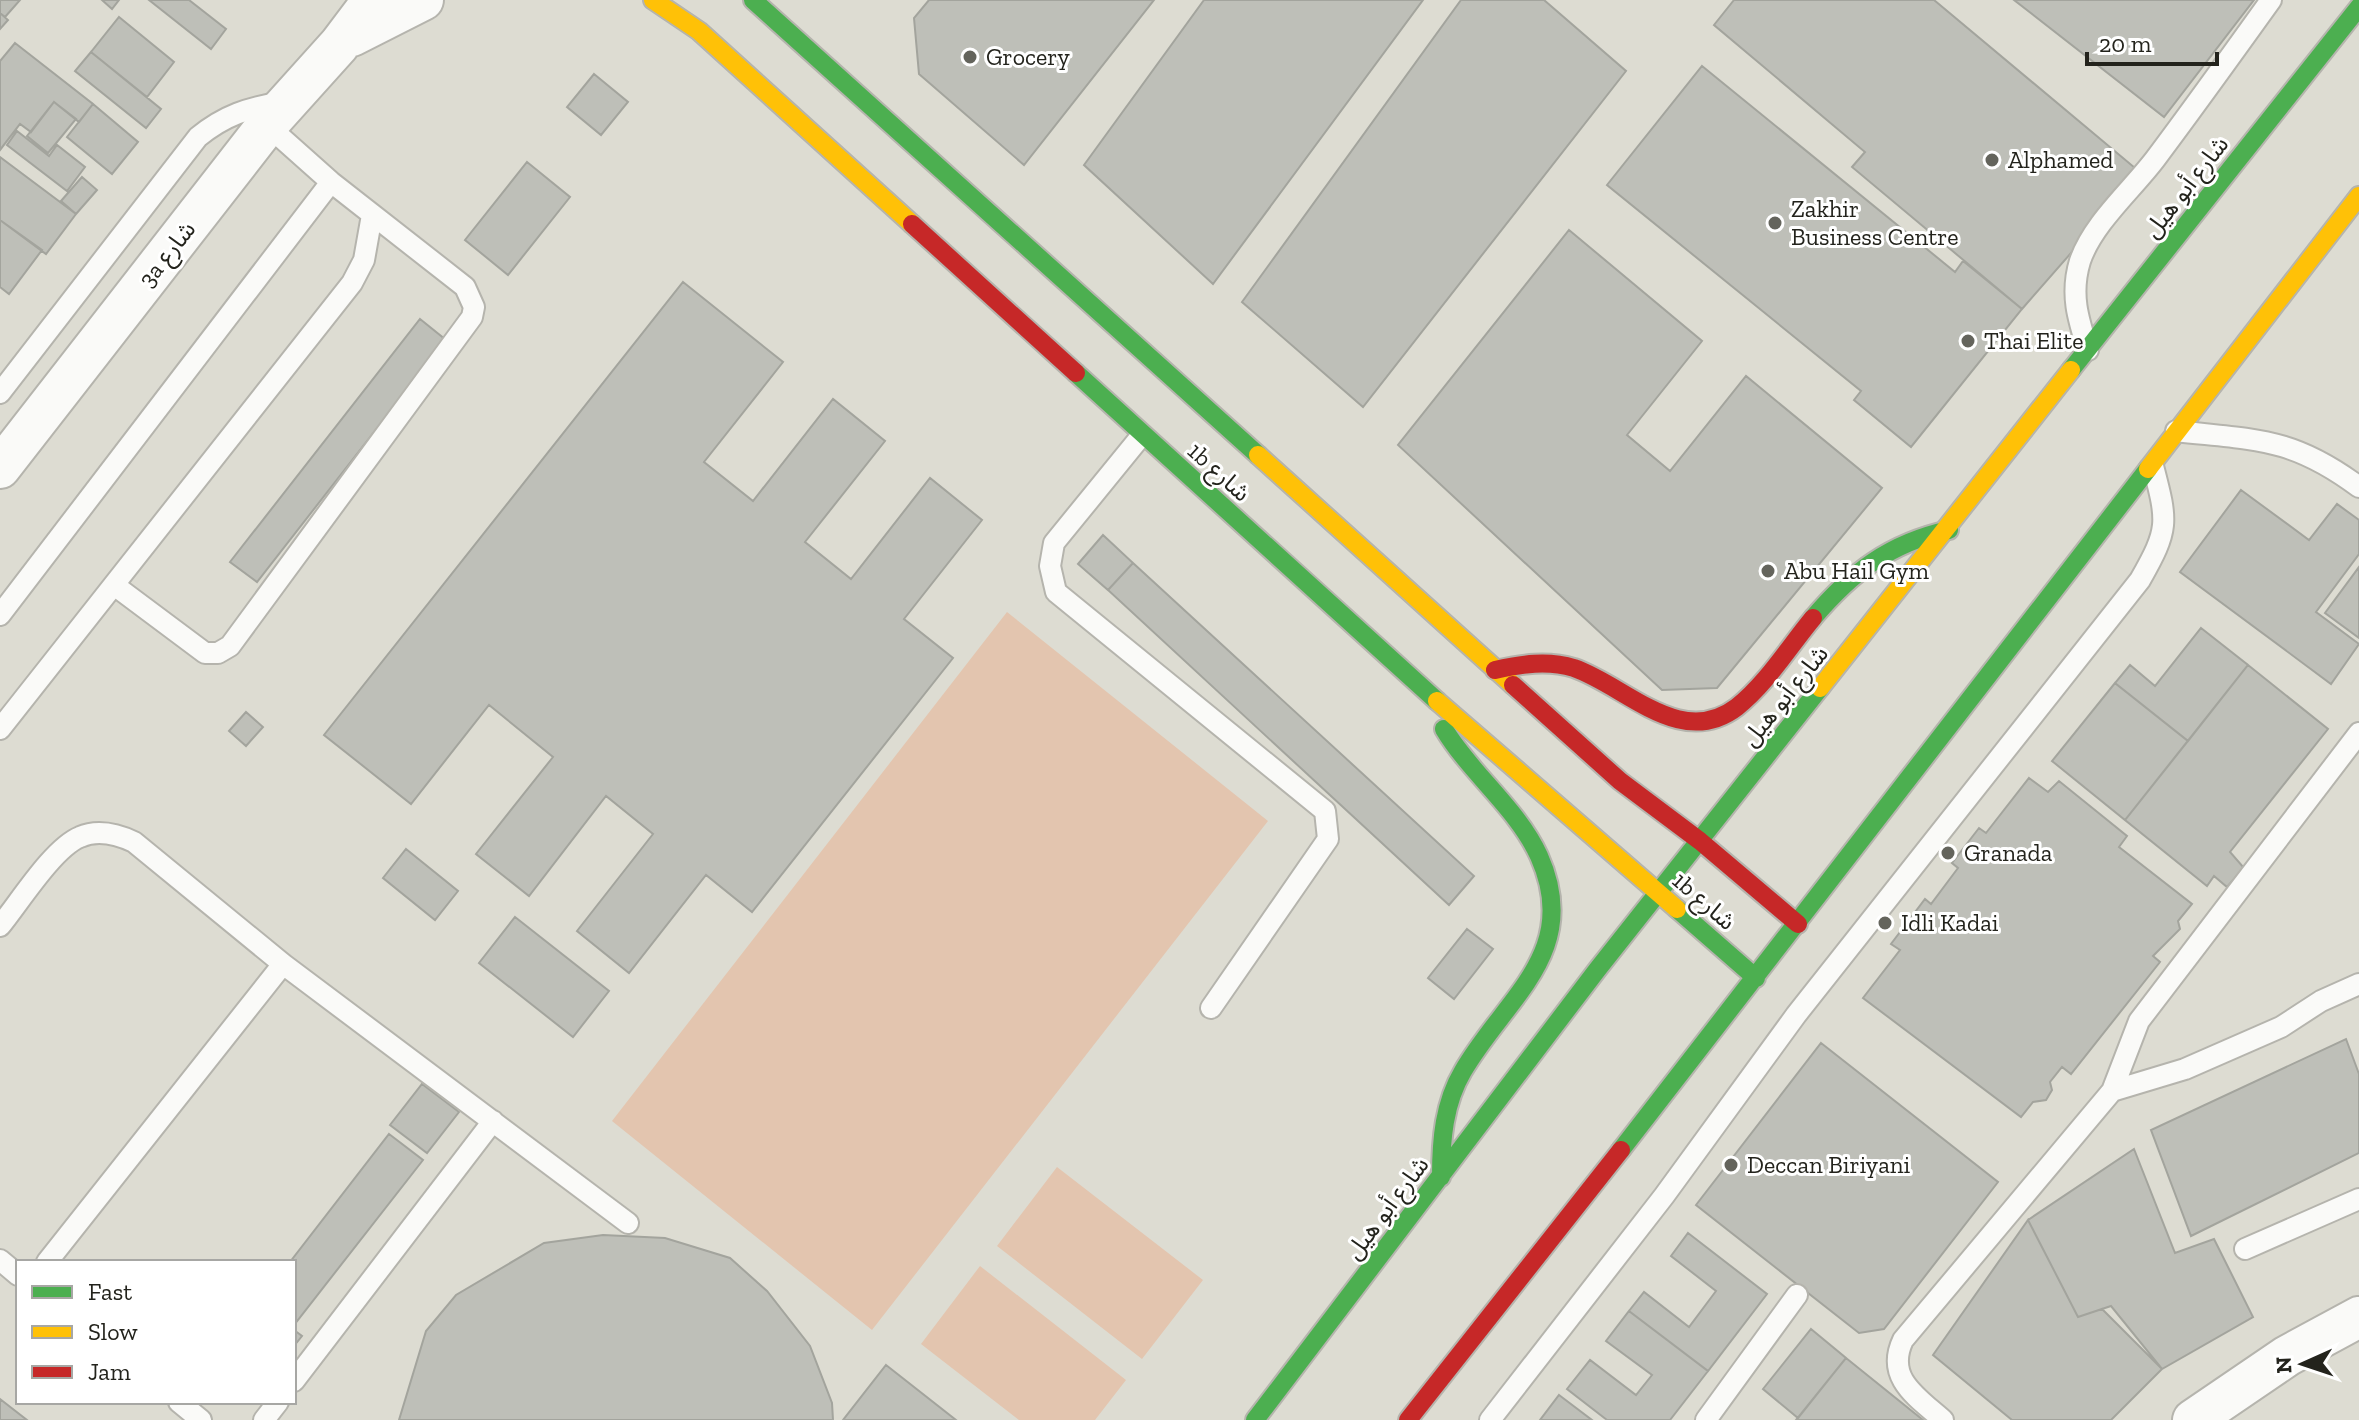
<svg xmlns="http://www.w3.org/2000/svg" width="2359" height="1420" font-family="'Zilla Slab','Noto Sans Arabic',serif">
  <rect width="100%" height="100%" fill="#dddcd2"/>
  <path fill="#e3c5af" d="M1007,612L1268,821L872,1330L612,1121Z
    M1057,1167L1203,1280L1142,1359L997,1246Z
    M980,1266L1126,1380L1095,1420H1019L921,1344Z"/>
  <path fill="#bebfb8" stroke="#a3a49d" stroke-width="2" d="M0,0H20L5,17L0,13Z
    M102,0H119L112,9Z
    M149,0H189L226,29L211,49Z
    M929,0H1154L1024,165L919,74L914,18Z
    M1204,0H1423L1213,284L1084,165Z
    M1461,0H1544L1626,71L1363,407L1242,302Z
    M1734,0H1934L2141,173L2022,309L1852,167L1865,152L1714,25Z
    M2014,0H2254L2164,117Z
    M0,13L8,20L0,29Z
    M119,17L174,62L147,97L91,52Z
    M15,43L93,104L79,122L54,102L31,132L20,124L0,150V61Z
    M91,52L161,109L146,128L75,71Z
    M1702,66L1955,272L1963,261L2022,309L1911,447L1854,400L1861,391L1607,185Z
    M594,74L628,102L601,135L567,107Z
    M54,102L76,119L48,153L27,136Z
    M93,104L138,142L112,174L67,137Z
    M17,131L49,156L57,145L85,167L67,191L7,145Z
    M0,157L76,214L46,254L0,220Z
    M527,162L570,197L508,275L465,240Z
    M82,177L97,190L76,214L61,201Z
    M0,220L42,250L9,294L0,287Z
    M1569,230L1702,341L1627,435L1670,471L1746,376L1882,488L1717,688L1662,690L1398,445Z
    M683,282L783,362L704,462L753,501L833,399L885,441L805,542L851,579L930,478L982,520L904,619L953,658L752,912L706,875L629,973L577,931L653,834L606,796L529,896L476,854L553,757L489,705L411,804L324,735Z
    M420,319L446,340L257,582L230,562Z
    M2241,490L2309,540L2337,504L2359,520V554L2316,612L2359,644L2331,684L2180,572Z
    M1103,535L1133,563L1108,590L1078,564Z
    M1133,563L1474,876L1449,905L1108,590Z
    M2359,567V638L2325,613Z
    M2201,628L2248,665L2188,741L2115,683L2130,665L2155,686Z
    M2248,665L2328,729L2230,852L2244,868L2227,887L2214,876L2207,886L2125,820Z
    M2115,683L2188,741L2125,820L2052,761Z
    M246,712L263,727L246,746L229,731Z
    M2029,778L2048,792L2059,781L2127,836L2119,847L2192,904L2178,921L2180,929L2153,956L2160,962L2071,1074L2062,1067L2050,1082L2052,1090L2046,1100L2033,1102L2021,1117L1863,998L1900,950L1891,944L1925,899L1931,904L1958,868L1952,863L1979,828L1986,833Z
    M406,849L458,891L435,920L383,878Z
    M515,917L609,991L573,1037L479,963Z
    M1467,929L1493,949L1454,999L1428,978Z
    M2346,1039L2359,1074V1153L2191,1236L2151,1130Z
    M1821,1043L1998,1182L1884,1329L1859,1333L1696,1205Z
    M422,1084L459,1112L427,1153L390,1125Z
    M389,1134L423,1160L294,1325V1262H290Z
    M2134,1149L2175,1253L2214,1239L2253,1317L2162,1369L2111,1306L2078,1317L2028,1220Z
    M2028,1220L2078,1317L2102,1309L2162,1369L2111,1420H2012L1933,1355Z
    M1688,1233L1767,1294L1708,1371L1629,1311L1644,1292L1689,1327L1716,1291L1671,1256Z
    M603,1235L665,1238L730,1258L767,1291L810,1346L832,1403L833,1420H399L426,1331L456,1295L544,1243Z
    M1629,1311L1708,1371L1670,1420H1607L1567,1389L1590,1360L1636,1395L1652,1375L1606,1341Z
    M1811,1329L1846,1358L1798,1418L1763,1389Z
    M294,1330L302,1336L294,1346Z
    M1846,1358L1923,1420H1796Z
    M886,1365L956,1420H843Z
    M1559,1395L1592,1420H1540Z
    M0,1399L27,1420H0Z"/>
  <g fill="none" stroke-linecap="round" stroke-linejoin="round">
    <g stroke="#b5b4ad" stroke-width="24">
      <path id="lane" d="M2088,350C2078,319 2070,294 2080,261C2093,223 2132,190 2156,158C2195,106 2233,53 2271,0
        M0,393L198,137C225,115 248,108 282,102
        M2176,431C2256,440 2292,437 2359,487
        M1142,435L1054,543L1050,566L1056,592L1325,811L1328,839L1211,1008
        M114,585L205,653H218L230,646L472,317L474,307L465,287L331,182L267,125
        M0,615L331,182
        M0,729L352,283L364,260L372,215
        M0,926C19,903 53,848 80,837C98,829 117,834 134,842L283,964L628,1223
        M2112,1091L2139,1021L2359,733
        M2245,1249L2359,1199
        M0,1260L18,1275
        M47,1262L283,964
        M294,1381L493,1121
        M179,1402L201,1420
        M264,1420L278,1402
        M1490,1420L1664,1196L1796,1015L2140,580C2169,529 2168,523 2153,466
        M1706,1420L1797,1295
        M1943,1420C1917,1397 1885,1378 1903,1340L2112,1091L2185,1069L2281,1027L2321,1001L2359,984"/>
    </g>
    <g stroke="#b5b4ad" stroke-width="44">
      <path id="street" d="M352,36L423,0
        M0,468L267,125L339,45L373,0
        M2193,1420L2287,1356L2359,1317"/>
    </g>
    <g stroke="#b5b4ad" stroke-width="22">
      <path id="fast" d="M753,0L1258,455
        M2071,370L2359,7
        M1076,373L1437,701
        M1813,618C1852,572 1890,543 1949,530
        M1677,909L1756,978
        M1621,1150L2148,469
        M1441,1177C1441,1140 1444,1103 1463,1071C1506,997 1582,952 1539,856C1517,808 1471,774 1444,729
        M1255,1420L1597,970L1820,688"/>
    </g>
    <g stroke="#b5b4ad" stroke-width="22">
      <path id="slow" d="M653,0L699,31L912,224
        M1258,455L1513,685
        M2148,469L2359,196
        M1820,688L2071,370
        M1437,701L1677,909"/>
    </g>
    <g stroke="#b5b4ad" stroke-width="22">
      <path id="jam" d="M912,224L1076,373
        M1495,670C1521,664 1548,660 1574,668C1626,686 1681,750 1737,707C1767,683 1789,647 1813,618
        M1513,685L1620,781L1700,841L1798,924
        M1408,1420L1621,1150"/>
    </g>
    <use href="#lane" stroke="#fafaf8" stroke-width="20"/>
    <use href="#street" stroke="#fafaf8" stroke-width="40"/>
    <use href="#fast" stroke="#4caf50" stroke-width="18"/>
    <use href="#slow" stroke="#ffc107" stroke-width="18"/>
    <use href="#jam" stroke="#c62828" stroke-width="18"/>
  </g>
  <g fill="#64645c" stroke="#fff" stroke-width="3">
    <circle cx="970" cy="57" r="8"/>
    <circle cx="1992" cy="160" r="8"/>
    <circle cx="1775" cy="223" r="8"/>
    <circle cx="1968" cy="341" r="8"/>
    <circle cx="1768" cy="571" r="8"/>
    <circle cx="1948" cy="853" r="8"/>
    <circle cx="1885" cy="923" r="8"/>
    <circle cx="1731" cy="1165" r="8"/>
  </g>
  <g text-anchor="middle" stroke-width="6" stroke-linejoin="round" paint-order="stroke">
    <g font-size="24" fill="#23231c" stroke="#fff" text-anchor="start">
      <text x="986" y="65">Grocery</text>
      <text x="2008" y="168">Alphamed</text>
      <text x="1791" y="217">Zakhir<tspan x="1791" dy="28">Business Centre</tspan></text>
      <text x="1984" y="349">Thai Elite</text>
      <text x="1784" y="579">Abu Hail Gym</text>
      <text x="1964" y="861">Granada</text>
      <text x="1901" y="931">Idli Kadai</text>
      <text x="1747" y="1173">Deccan Biriyani</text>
    </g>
    <g font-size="24" fill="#23231c" stroke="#fff">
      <text transform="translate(2186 187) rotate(-52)" y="8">شارع أبو هيل</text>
      <text transform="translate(167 254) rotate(-52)" y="8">3a شارع</text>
      <text transform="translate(1219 472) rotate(42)" y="8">1b شارع</text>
      <text transform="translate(1785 696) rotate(-51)" y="8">شارع أبو هيل</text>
      <text transform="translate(1704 901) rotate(41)" y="8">1b شارع</text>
      <text transform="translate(1387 1208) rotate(-53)" y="8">شارع أبو هيل</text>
    </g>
  </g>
  <rect x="16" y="1260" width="280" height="144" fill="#ffffff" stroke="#a7a7a4" stroke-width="2"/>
  <rect x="32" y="1286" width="40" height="12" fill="#4caf50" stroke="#a7a7a4" stroke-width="2"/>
  <text x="88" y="1300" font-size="24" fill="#23231c">Fast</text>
  <rect x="32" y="1326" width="40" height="12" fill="#ffc107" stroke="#a7a7a4" stroke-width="2"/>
  <text x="88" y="1340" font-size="24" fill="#23231c">Slow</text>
  <rect x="32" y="1366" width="40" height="12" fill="#c62828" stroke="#a7a7a4" stroke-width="2"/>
  <text x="88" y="1380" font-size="24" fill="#23231c">Jam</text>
  <g transform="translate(2303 1364) rotate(267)" stroke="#ffffff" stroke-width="6" paint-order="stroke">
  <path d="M0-6L14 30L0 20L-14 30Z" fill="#23231c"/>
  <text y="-12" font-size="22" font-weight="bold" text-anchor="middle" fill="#23231c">N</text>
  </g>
  <path d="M2087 52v12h130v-12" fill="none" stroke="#23231c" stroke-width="4"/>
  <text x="2099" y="52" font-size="24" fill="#23231c" stroke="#ffffff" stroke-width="6" paint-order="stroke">20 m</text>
</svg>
